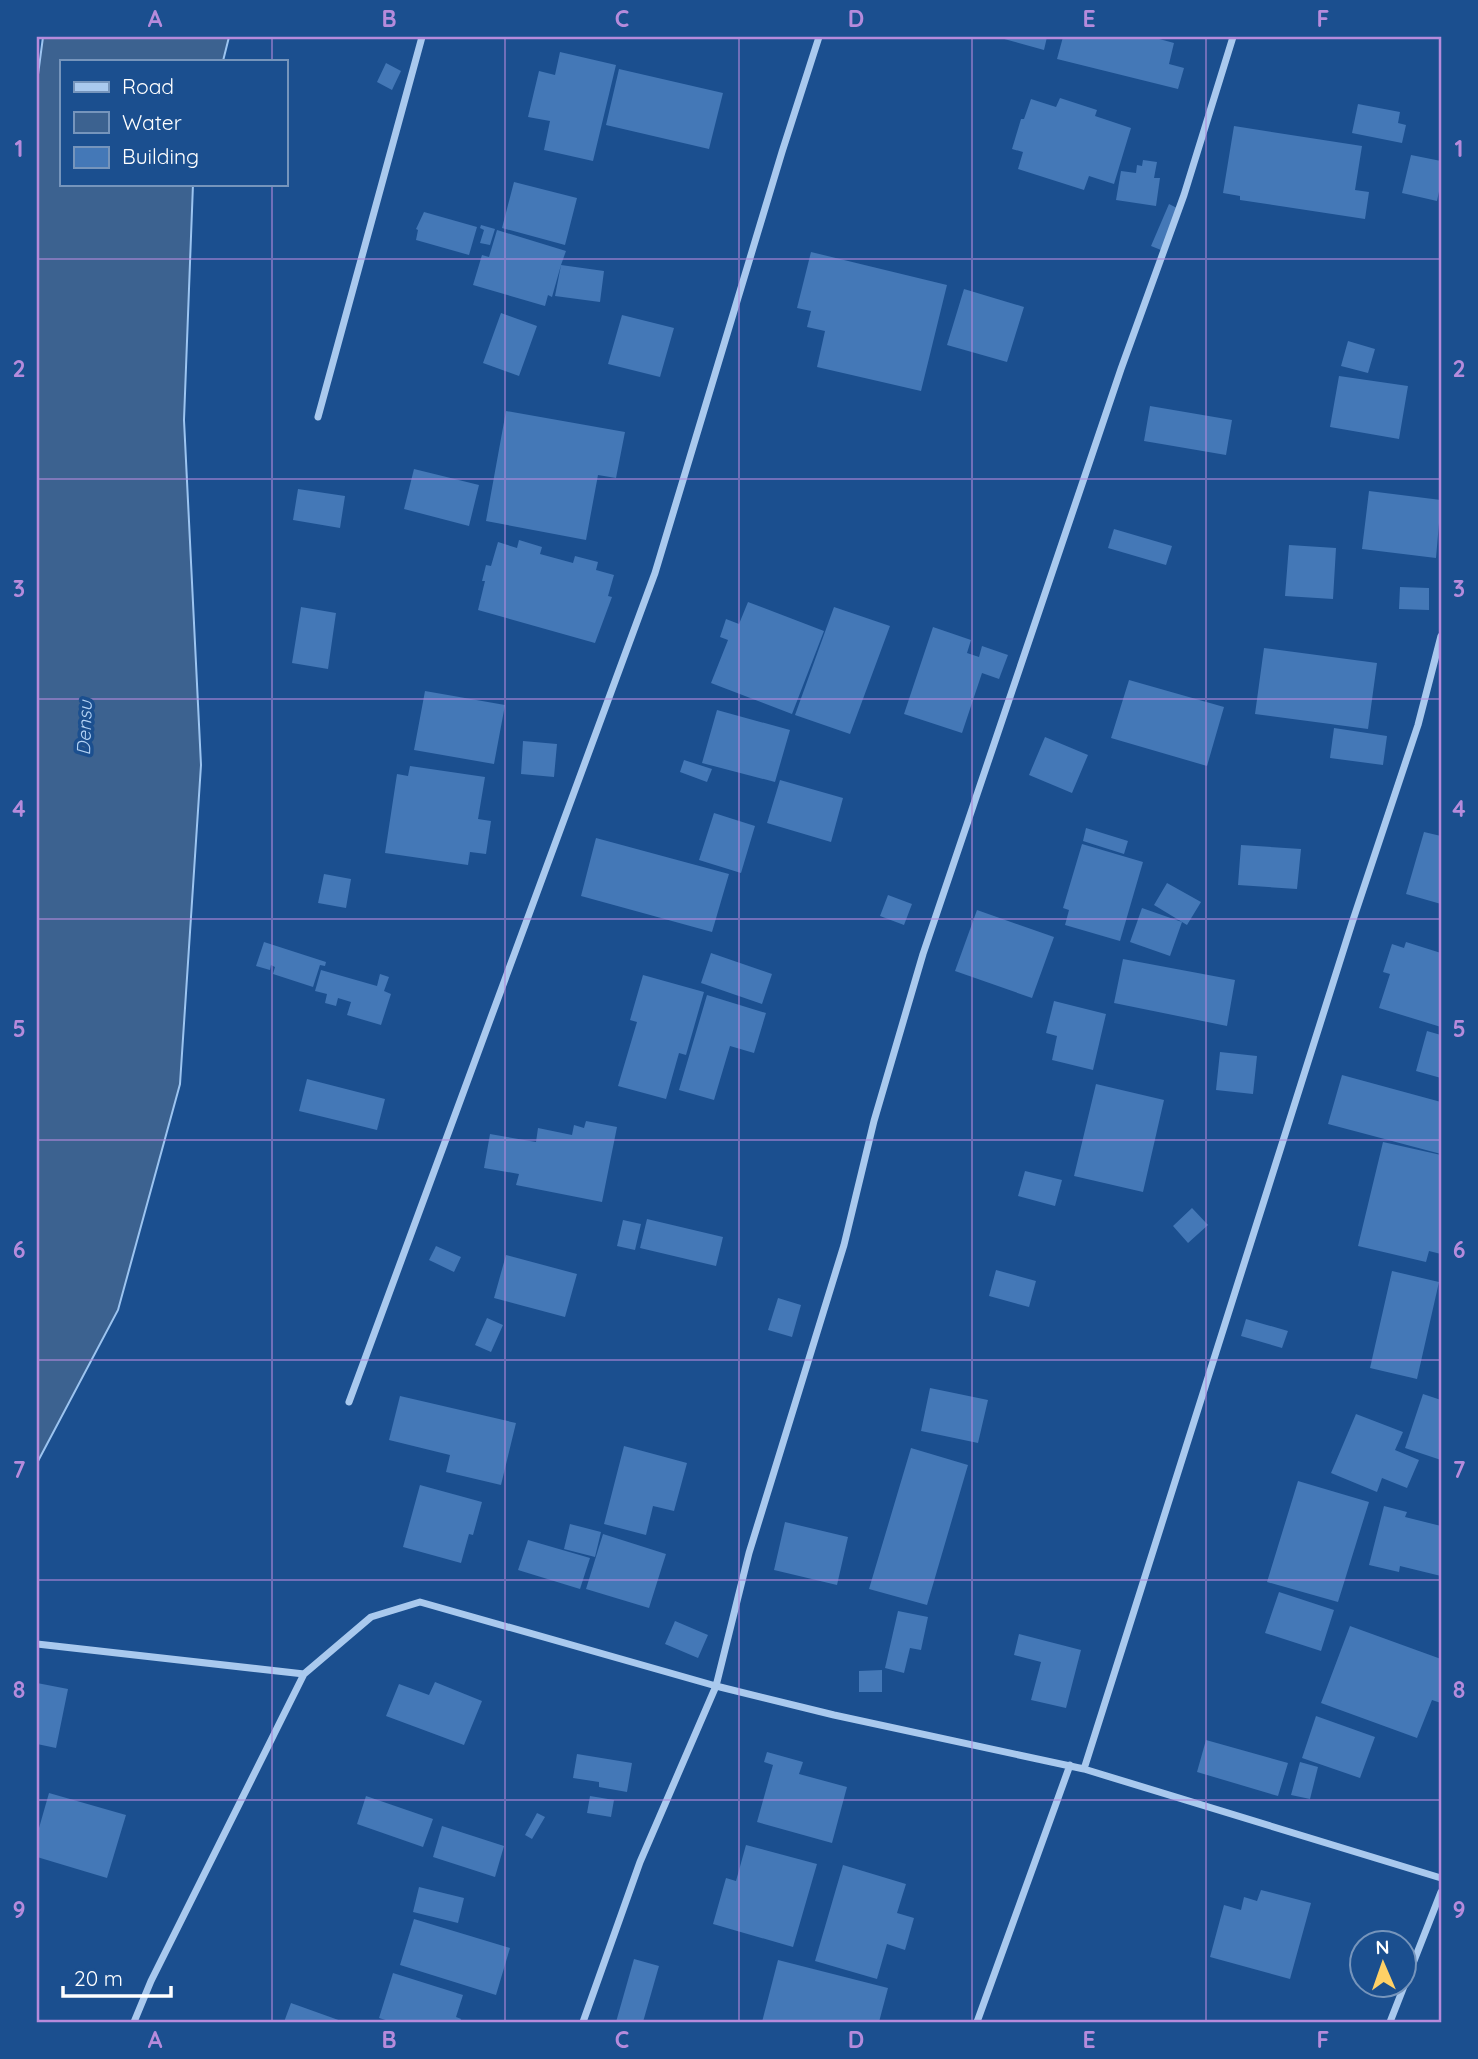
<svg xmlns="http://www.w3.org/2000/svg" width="1478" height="2059" font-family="Quicksand,sans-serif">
  <rect width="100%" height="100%" fill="#1b4f8f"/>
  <path fill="#3c6290" stroke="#9cc4f0" stroke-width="2" d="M43,37H229L223,61H61V184H193L184,420L201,765L180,1084L118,1310L37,1463V82Z"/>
  <path fill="#4478b7" d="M997,37H1047L1044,50Z
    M1063,37H1152L1174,43L1169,64L1184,68L1178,89L1057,59Z
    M560,52L616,65L593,161L544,150L550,121L528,117L539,71L555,75Z
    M386,63L401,71L392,90L377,82Z
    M619,69L723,93L709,149L606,125Z
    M1060,98L1097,110L1095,116L1131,128L1114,184L1089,176L1084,190L1018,169L1023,152L1012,149L1021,119H1024L1031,99L1056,107Z
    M1358,104L1400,112L1398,123L1406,125L1402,143L1352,133Z
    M1234,126L1362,146L1355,190L1369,192L1365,219L1240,200V196L1223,193Z
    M1411,155L1441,161V182L1437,201L1402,193Z
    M1143,160L1157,162L1154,178H1160L1156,206L1116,200L1121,171L1136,173L1137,165L1142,166Z
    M514,182L577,198L565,245L502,228Z
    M1169,204L1179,209L1161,250L1151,246Z
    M424,212L477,227L469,255L416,240L418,230L416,229Z
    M481,225L495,229L490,245L480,243L484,230L480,228Z
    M497,230L566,251L561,265L604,271L600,302L555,296L561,265L552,297L548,295L545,306L473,285L482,255L489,257Z
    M811,252L947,285L921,391L817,367L825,331L807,327L811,311L797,308Z
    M964,289L1024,307L1007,362L947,345Z
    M501,313L537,326L519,376L483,363Z
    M622,315L674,328L660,377L608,364Z
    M1348,341L1375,349L1368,373L1341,366Z
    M1339,376L1408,386L1399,439L1330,427Z
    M1150,406L1232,420L1226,455L1144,441Z
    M506,411L625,432L616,478L598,475L586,540L486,521Z
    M414,469L479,485L469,526L404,509Z
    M298,489L345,496L340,528L293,520Z
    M1369,491L1441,500L1436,558L1362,549Z
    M1114,529L1172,546L1166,565L1108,548Z
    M519,540L542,547L540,554L573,563L575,556L598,562L596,570L614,575L608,596L612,597L595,643L478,610L485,581H482L486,565L491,566L498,542L517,548Z
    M1289,545L1336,548L1333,599L1285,596Z
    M1400,587L1429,588V610L1399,609Z
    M748,602L824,631L792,714L711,683L728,640L720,637L726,619L739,624Z
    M301,607L336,613L328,669L292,663Z
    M834,607L890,626L850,734L795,715Z
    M933,627L971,640L967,653L979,657L982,646L1008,655L999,679L982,673L962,733L904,714Z
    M1264,648L1377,663L1368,729L1255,714Z
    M1129,680L1224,707L1207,766L1111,738Z
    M425,691L505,705L494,764L414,750Z
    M717,710L790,730L775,782L702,763Z
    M1334,728L1387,736L1383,765L1330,758Z
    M1045,737L1088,755L1072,793L1029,775Z
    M523,741L557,744L554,777L521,774Z
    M684,760L712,769L707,782L680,772Z
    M410,766L485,777L478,819L491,821L486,854L470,852L468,865L385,853L397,774L408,776Z
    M780,780L843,798L831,842L767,823Z
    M714,813L755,826L741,873L699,860Z
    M1086,828L1128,841L1124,854L1083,841Z
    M1424,832L1441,836V904L1406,894Z
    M596,838L729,874L712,932L581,896Z
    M1082,844L1143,862L1120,941L1065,925L1069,910L1063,908Z
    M1241,845L1301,849L1297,889L1238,885Z
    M324,874L351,879L346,908L318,903Z
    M1167,883L1201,902L1187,925L1154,905Z
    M888,895L912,904L904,925L880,916Z
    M1142,908L1182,922L1170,956L1130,942Z
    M977,910L1054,937L1032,998L955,971Z
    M264,942L326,962L325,966L320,965L313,987L273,974L275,967L271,965L270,970L256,966Z
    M1406,942L1441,953V1027L1379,1008L1390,974L1383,972L1392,944L1404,948Z
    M711,953L772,974L762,1004L701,983Z
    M1123,959L1235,980L1227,1026L1114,1003Z
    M321,970L377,986L380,974L389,977L384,991L391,994L381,1025L347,1015L351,1002L338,998L336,1006L325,1003L327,994L315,991Z
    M643,975L704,992L686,1055L679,1053L666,1099L618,1086L637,1022L630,1020Z
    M707,995L766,1013L754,1053L730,1046L714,1100L679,1090Z
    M1054,1001L1106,1014L1093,1070L1052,1060L1057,1036L1046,1033Z
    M1427,1031L1441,1035V1078L1416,1071Z
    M1220,1052L1257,1056L1253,1094L1216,1090Z
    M1342,1075L1441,1102V1154L1328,1124Z
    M307,1079L385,1099L377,1130L299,1111Z
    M1096,1084L1164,1100L1143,1192L1074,1176Z
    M586,1121L617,1127L602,1202L516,1185L519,1174L484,1168L490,1134L536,1142L538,1128L572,1135L574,1125L584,1128Z
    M1383,1142L1441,1155V1254L1429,1251L1426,1262L1358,1246Z
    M1025,1171L1062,1180L1055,1206L1018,1196Z
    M1192,1208L1208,1225L1188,1243L1173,1226Z
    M647,1219L723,1237L716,1266L640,1248Z
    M623,1220L641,1224L635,1250L617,1246Z
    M436,1246L461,1257L454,1272L429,1260Z
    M506,1255L577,1274L565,1317L494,1298Z
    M996,1270L1036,1281L1029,1307L989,1296Z
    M1392,1271L1439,1282L1417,1379L1370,1368Z
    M778,1298L801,1305L792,1337L768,1330Z
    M487,1318L503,1325L491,1352L475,1345Z
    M1246,1319L1288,1331L1282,1348L1241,1336Z
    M930,1388L988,1400L978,1443L921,1431Z
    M1423,1394L1441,1400V1460L1405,1448Z
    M400,1396L516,1423L501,1485L446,1472L450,1455L389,1440Z
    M1356,1414L1403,1432L1395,1450L1419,1460L1407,1488L1382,1478L1377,1492L1331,1473Z
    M624,1446L687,1463L674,1511L653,1506L646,1535L604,1524Z
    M911,1448L968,1465L927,1605L869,1589Z
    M1298,1481L1369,1502L1338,1602L1267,1582Z
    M420,1485L482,1502L473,1535L469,1534L461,1563L403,1547Z
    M1384,1506L1407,1512L1405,1517L1441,1526V1576L1400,1566L1399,1572L1369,1565Z
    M785,1522L848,1537L837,1585L774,1570Z
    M570,1524L601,1532L595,1557L564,1549Z
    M603,1534L666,1554L649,1608L586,1589Z
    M528,1540L590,1558L580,1589L518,1570Z
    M1279,1592L1334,1610L1321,1651L1265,1633Z
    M898,1611L928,1617L921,1650L910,1648L904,1673L885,1668Z
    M675,1621L708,1635L698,1658L665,1644Z
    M1350,1626L1441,1659V1703L1432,1700L1417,1738L1321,1703Z
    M1019,1634L1081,1650L1066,1708L1031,1700L1041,1662L1014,1655Z
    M882,1670V1692H859V1671Z
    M435,1682L482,1701L464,1745L386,1716L399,1684L429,1695Z
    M37,1683L68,1689L56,1748L37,1744Z
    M1316,1716L1375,1737L1360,1778L1302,1758Z
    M1206,1740L1288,1763L1278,1796L1197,1772Z
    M767,1752L803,1762L799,1774L847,1787L832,1843L757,1822L773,1765L764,1762Z
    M577,1754L632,1763L627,1792L599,1787V1782L573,1778Z
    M1300,1762L1318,1767L1310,1799L1291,1795Z
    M49,1793L126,1815L107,1878L37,1857V1835Z
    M366,1796L433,1819L423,1847L357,1824Z
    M590,1796L614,1800L611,1817L587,1813Z
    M537,1813L545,1817L532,1839L525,1835Z
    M442,1826L504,1846L495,1877L433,1857Z
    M746,1845L817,1864L793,1947L713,1924L726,1878L736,1881Z
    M843,1865L906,1884L897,1913L914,1918L905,1950L887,1944L877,1979L815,1961Z
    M419,1887L464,1898L458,1923L413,1912Z
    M1261,1890L1311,1903L1290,1979L1210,1957L1224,1905L1241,1910L1244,1897L1257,1901Z
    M414,1919L510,1948L496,1995L400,1965Z
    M634,1959L659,1966L643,2022H616Z
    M778,1960L888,1988L879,2022H762Z
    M393,1973L463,1995L456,2017L461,2019L460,2022H392L379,2018Z
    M291,2003L344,2022H284Z"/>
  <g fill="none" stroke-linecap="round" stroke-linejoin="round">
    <path stroke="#a9c9ee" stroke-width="7" d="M1233,37L1184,195L1121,369L923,954L874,1121L844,1245L749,1553L716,1686L834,1715L1084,1769L1441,1878
      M318,417L422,37
      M349,1402L655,573L782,152L819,37
      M37,1644L304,1674
      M1084,1769L1352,923L1418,725L1441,636
      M134,2022L151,1981L304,1674L371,1617L420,1602L716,1686L640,1862L583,2022
      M977,2022L1070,1765
      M1390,2022L1441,1892"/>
  </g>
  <path fill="none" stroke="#b68bdc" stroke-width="2" stroke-opacity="0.55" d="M272,37V61M505,37V2022M739,37V2022M972,37V2022M1206,37V2022M272,184V2022M37,259H1441M37,479H1441M37,699H1441M37,919H1441M37,1140H1441M37,1360H1441M37,1580H1441M37,1800H1441"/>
  <g text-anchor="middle" stroke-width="7" stroke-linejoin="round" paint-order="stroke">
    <g font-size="19" font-style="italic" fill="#b5d3f5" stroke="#1b4f8f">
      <text transform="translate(84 728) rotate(-88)" y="7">Densu</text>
    </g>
  </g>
  <rect width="1478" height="2059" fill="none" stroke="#1b4f8f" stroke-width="77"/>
  <rect x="60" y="60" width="228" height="126" fill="#1b4f8f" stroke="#7695bc" stroke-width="2"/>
  <rect x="74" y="82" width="35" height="10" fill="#a9c9ee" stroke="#7695bc" stroke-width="2"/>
  <text x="122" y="94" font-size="21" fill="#ffffff">Road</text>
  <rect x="74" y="112" width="35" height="21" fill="#3c6290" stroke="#7695bc" stroke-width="2"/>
  <text x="122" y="130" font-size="21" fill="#ffffff">Water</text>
  <rect x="74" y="147" width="35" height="21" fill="#4478b7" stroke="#7695bc" stroke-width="2"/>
  <text x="122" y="164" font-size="21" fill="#ffffff">Building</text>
  <g transform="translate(1383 1964) rotate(358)"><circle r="33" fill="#1b4f8f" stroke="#7695bc" stroke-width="2"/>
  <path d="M0-5L12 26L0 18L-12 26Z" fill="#ffd166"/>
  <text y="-10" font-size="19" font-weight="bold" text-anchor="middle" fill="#ffffff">N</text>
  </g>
  <path d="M63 1986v10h108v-10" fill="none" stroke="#ffffff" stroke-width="3.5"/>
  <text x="74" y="1986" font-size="21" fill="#ffffff" stroke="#1b4f8f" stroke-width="5" paint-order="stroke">20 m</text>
  <rect x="38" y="38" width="1402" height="1983" fill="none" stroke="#b68bdc" stroke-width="2.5"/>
  <g font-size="23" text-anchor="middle" font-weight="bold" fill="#b68bdc">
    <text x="155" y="27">A</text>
    <text x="389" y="27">B</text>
    <text x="622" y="27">C</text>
    <text x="856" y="27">D</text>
    <text x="1089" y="27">E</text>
    <text x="1323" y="27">F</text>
    <text x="19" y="157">1</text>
    <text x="1459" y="157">1</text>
    <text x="19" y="377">2</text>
    <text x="1459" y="377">2</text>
    <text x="19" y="597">3</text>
    <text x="1459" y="597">3</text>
    <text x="19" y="817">4</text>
    <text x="1459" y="817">4</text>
    <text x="19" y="1037">5</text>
    <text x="1459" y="1037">5</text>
    <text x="19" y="1258">6</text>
    <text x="1459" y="1258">6</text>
    <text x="19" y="1478">7</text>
    <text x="1459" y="1478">7</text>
    <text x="19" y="1698">8</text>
    <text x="1459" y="1698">8</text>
    <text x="19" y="1918">9</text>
    <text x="1459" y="1918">9</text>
    <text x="155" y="2048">A</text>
    <text x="389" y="2048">B</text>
    <text x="622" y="2048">C</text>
    <text x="856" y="2048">D</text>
    <text x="1089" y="2048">E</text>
    <text x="1323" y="2048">F</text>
  </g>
</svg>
